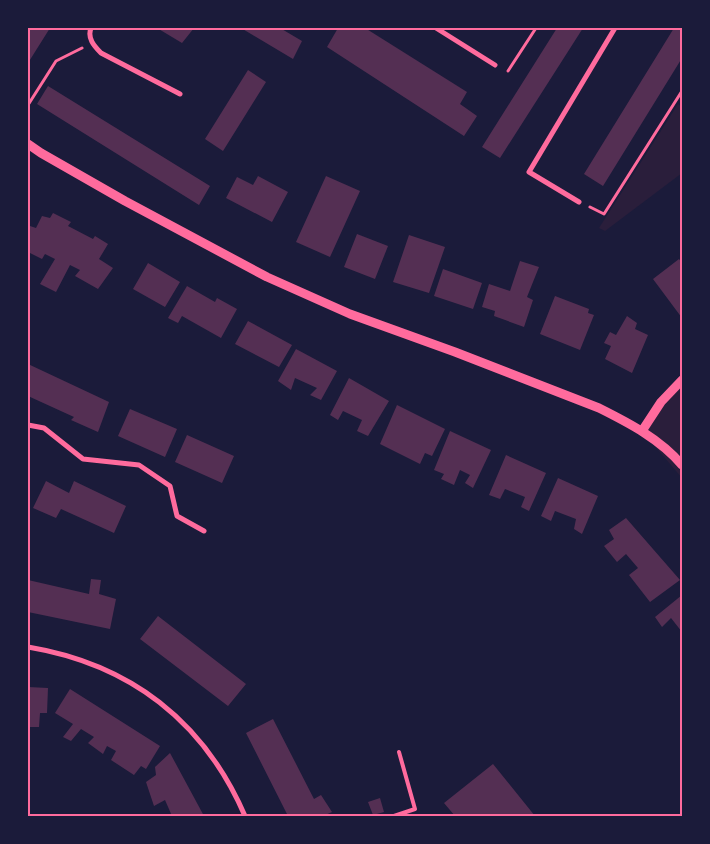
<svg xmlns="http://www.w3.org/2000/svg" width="710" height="844" font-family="'DM Sans',sans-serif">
  <rect width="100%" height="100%" fill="#1b1b3a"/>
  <path fill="#2a1e3b" d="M678,104L682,107V173L605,231L599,228Z
    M682,382V478L642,431Z"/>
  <path fill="#542f53" d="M28,28H50L28,63Z
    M157,28H194L182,43Z
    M241,28H280L302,41L293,59Z
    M338,28H365L467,92L460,104L477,116L464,136L327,47Z
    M557,28H583L500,158L482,147Z
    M674,28H682V58L603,186L584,174Z
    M248,70L266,82L223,151L205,139Z
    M48,86L210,186L199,205L37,104Z
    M258,176L288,192L272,222L226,198L237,177L253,185Z
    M326,176L360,191L330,257L296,242Z
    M53,213L71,222L68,226L93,239L95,236L108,244L99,259L113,268L98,289L75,276L80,270L70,265L56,292L40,284L55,259L45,254L42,259L28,252V231L30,226L36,228L42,216L50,218Z
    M357,234L388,246L375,279L344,267Z
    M409,235L445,247L429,293L393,282Z
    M679,259L682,263V318L653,279Z
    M520,261L539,267L527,297L533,300L524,327L494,316L495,311L482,307L489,284L510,291Z
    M148,263L180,282L165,307L133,289Z
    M443,269L482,283L473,309L434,296Z
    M187,286L215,302L217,298L237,309L221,338L182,316L178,323L168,318Z
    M555,296L589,309L588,313L594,315L580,350L540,334Z
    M627,316L637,323L635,329L648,335L632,373L605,359L611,346L604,343L610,332L616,335Z
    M248,321L292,345L279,367L235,344Z
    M296,349L337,371L321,400L310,395L317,388L295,378L291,390L278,381Z
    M28,364L109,402L98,432L71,420L74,417L28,396Z
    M349,378L389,401L368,436L357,431L362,420L343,411L338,420L330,415Z
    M397,405L445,429L432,456L425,453L420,464L380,444Z
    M130,409L177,429L165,457L118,436Z
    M450,431L491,450L473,488L465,483L470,475L460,470L454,485L441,479L444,474L434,470Z
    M187,435L234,456L222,483L175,462Z
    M506,455L546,473L529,511L521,507L525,497L505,489L500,499L489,495Z
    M558,478L598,496L582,534L574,529L576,519L555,511L551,521L541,516Z
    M46,481L69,493L74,481L126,506L114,533L61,509L56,518L33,508Z
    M626,518L680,580L650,602L629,575L638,568L626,554L617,562L604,546L614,539L609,530Z
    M91,579L101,580L99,594L116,599L110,629L28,612V580L89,594Z
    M682,595V632L671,618L662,627L655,617Z
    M158,616L246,684L228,706L140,639Z
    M28,687L48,688L47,713H40L39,727H30V713H28Z
    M70,689L160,746L146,769L141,766L134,775L111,760L116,751L107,746L103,754L88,743L94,737L81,729L71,741L63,737L73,724L55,713Z
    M273,719L314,799L321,795L332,812L323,816H288L246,733Z
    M170,753L204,816H172L165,800L154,806L146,782L156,775L155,767Z
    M493,764L535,816H455L444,803Z
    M380,798L384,812L373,815L368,802Z"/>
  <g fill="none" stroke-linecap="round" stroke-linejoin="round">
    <path stroke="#ff6b9d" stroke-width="3" d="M508,71L536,28
      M28,105L56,61L82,48
      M590,207L604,214L682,91"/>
    <path stroke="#ff6b9d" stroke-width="4" d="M394,816L415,809L399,752"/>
    <path stroke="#ff6b9d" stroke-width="5" d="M91,28C87,38 94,46 101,53L180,94
      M436,28L495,65
      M579,202L529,172L615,28
      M28,425L44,428L83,459L139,465L170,486L177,516L204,531
      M28,647C130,664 204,721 245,816"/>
    <path stroke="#ff6b9d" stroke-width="9" d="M28,144L41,153L125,201L267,277L350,314L455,352L599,408C629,423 660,439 682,465
      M642,431L661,402L682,380"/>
  </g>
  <rect width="710" height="844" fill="none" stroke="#1b1b3a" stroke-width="58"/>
  <rect x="29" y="29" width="652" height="786" fill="none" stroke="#ff6b9d" stroke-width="2"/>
</svg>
